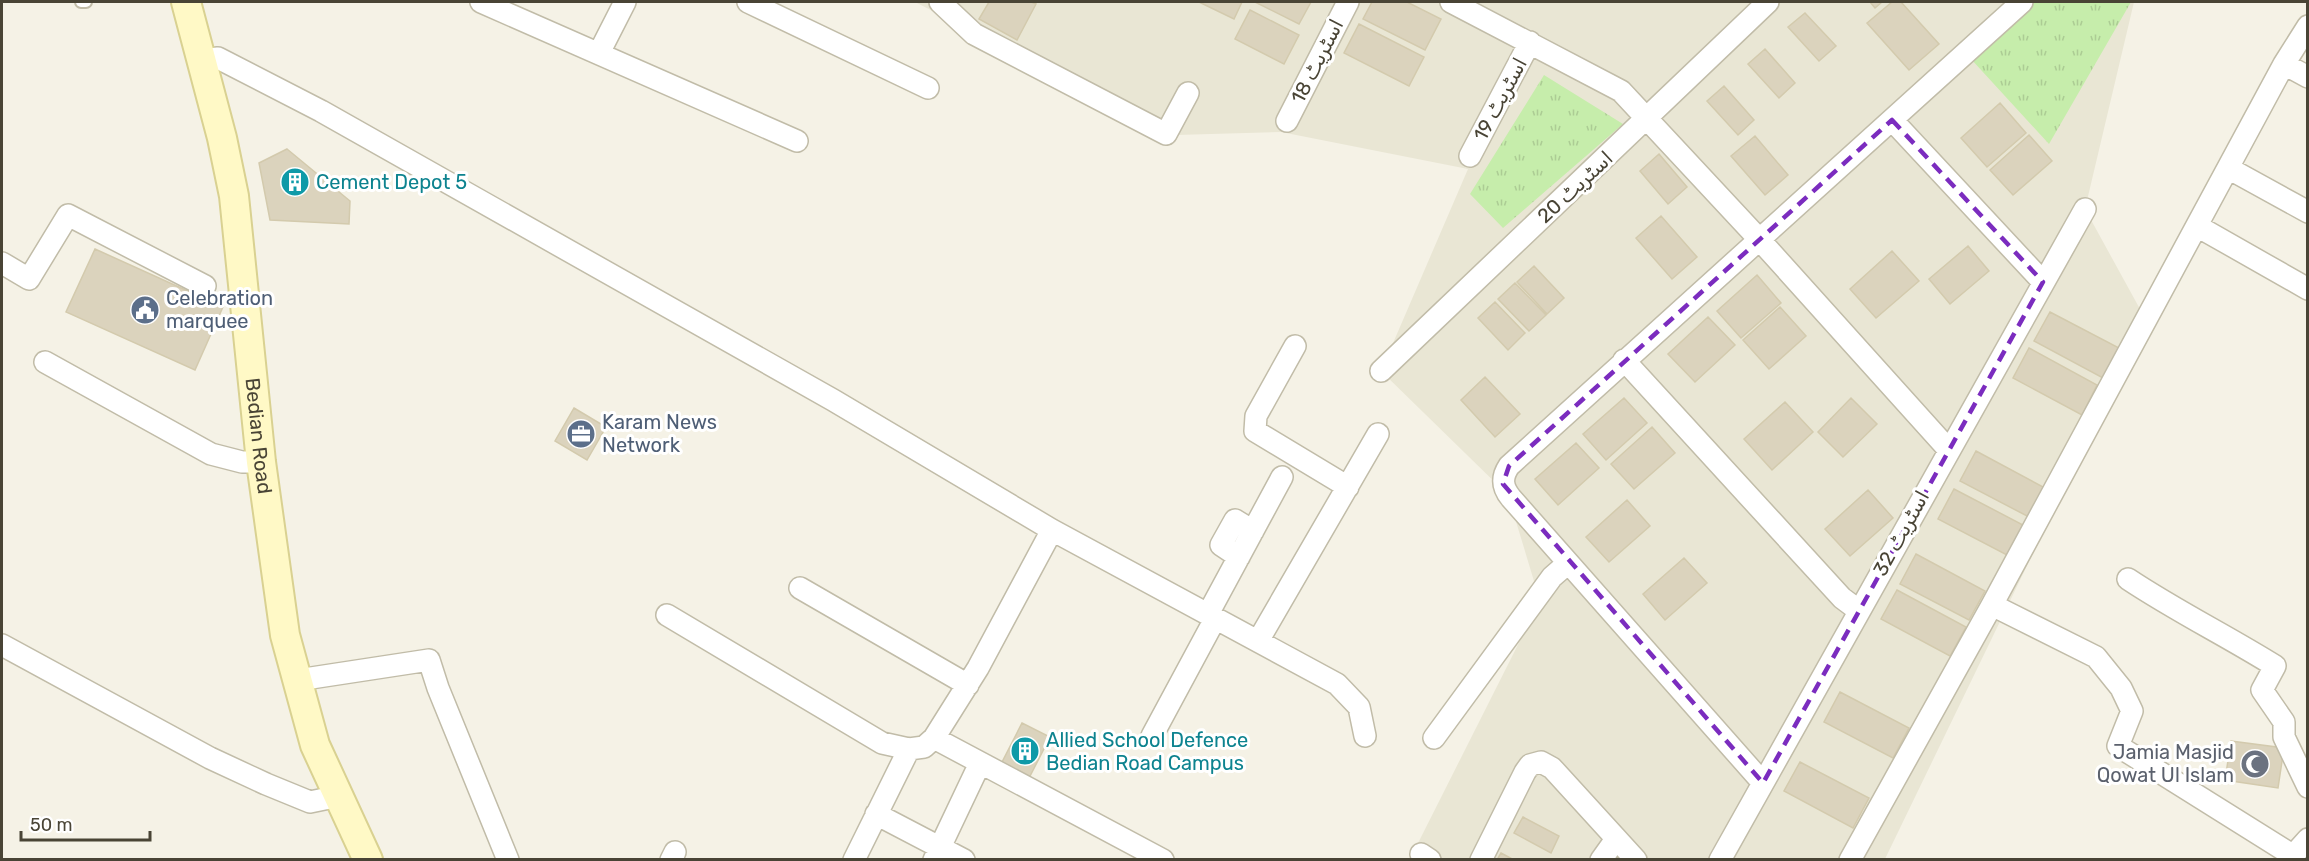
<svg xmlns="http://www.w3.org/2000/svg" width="2309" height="861" font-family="Rubik,'Noto Sans Arabic',sans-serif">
  <defs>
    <pattern id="grass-tufts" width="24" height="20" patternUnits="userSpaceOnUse" patternTransform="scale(1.5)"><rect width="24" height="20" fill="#c6edab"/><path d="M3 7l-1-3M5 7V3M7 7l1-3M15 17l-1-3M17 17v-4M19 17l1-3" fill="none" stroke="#accc94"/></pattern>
  </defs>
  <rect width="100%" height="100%" fill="#f5f2e6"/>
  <path fill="#e9e6d4" d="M915,2H2134L2085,209L2146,320L1885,859H1410L1540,601L1508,495L1381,371L1468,169L1281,132L1176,135Z"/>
  <path fill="url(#grass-tufts)" d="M2034,2H2131L2049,144L1971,59Z
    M1544,75L1623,124L1503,228L1470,194Z"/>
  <path fill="#dbd3bd" stroke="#d3caad" stroke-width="1.5" d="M989,2H1031L1036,4L1017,40L979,19Z
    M1199,2H1242L1234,19Z
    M1255,2H1311L1299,24Z
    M1372,2H1407L1441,19L1425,50L1363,19Z
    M1870,2H1882L1875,8Z
    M1892,2H1901L1939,44L1909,70L1867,23Z
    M1250,10L1299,35L1284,64L1235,39Z
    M1805,13L1836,46L1819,61L1788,27Z
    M1359,24L1424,57L1409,86L1344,53Z
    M1765,49L1795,83L1779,98L1748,64Z
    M1724,86L1754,120L1738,135L1707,101Z
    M2000,103L2026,133L1987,167L1961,138Z
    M2029,135L2052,161L2013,195L1990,170Z
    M1755,136L1788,175L1765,195L1731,156Z
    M287,149L350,201L349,224L270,220L259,163Z
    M1659,154L1687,187L1668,204L1640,171Z
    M1661,216L1697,257L1672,279L1636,238Z
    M1968,246L1989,271L1950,304L1929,279Z
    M95,249L223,307L195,370L66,312Z
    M1892,251L1919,281L1876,318L1850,289Z
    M1534,266L1564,298L1547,314L1517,282Z
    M1757,275L1781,303L1741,338L1717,311Z
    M1515,283L1546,315L1529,331L1498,299Z
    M1495,302L1525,333L1508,350L1478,318Z
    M1780,307L1806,336L1769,369L1743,340Z
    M2050,312L2119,348L2103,378L2034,341Z
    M1708,317L1735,345L1695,382L1668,354Z
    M2029,348L2097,385L2082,415L2013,378Z
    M1485,377L1520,414L1495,437L1461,400Z
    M1624,398L1647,423L1606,460L1583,434Z
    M1851,398L1877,424L1843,457L1818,432Z
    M1785,402L1813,432L1772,470L1744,439Z
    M574,408L606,427L587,460L555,441Z
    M1652,427L1675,453L1634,489L1611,464Z
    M1576,443L1599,468L1558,505L1535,479Z
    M1976,451L2045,488L2029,517L1960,481Z
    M1954,489L2023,525L2007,555L1938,519Z
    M1868,490L1893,518L1850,556L1825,529Z
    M1627,500L1650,526L1609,562L1586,537Z
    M1916,554L1985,591L1969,620L1900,584Z
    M1684,558L1707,583L1665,620L1643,594Z
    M1897,590L1966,627L1950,656L1881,619Z
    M1840,692L1909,728L1893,758L1824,722Z
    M1022,723L1050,737L1028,780L1000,766Z
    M2231,741L2284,748L2278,788L2225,780Z
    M1800,762L1869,798L1853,828L1784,791Z
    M1523,817L1559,836L1551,853L1514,833Z
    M1501,853L1514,860H1497Z"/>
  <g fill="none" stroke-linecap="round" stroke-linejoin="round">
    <g stroke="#c1bca8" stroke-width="14">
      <path id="service" d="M81,2H86"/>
    </g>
    <g stroke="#c1bca8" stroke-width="24">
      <path id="minor" d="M481,2L797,141
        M748,2L928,88
        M940,2L974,34L1166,134L1188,93
        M1451,2L1621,91L1758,238L1948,449
        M599,53L625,2
        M203,60L218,58L321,111L833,400L1052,530L1337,684L1359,707L1365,736
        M2284,64L2308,77
        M1892,120L2043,282
        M1287,121L1348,2
        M1470,156L1530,42
        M2228,168L2308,212
        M2197,226L2308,289
        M2,263L29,279L68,215L205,286
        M1295,346L1256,416L1255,431L1348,487
        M1624,360L1842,598L1858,610
        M45,362L211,454L242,462H261
        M1381,371L1768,2
        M1239,557L1221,545L1235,520L1253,531
        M2128,579C2176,611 2227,636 2275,666L2262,690L2284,722V737L2308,787
        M800,588L968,685
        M1992,605L2096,657L2121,688L2132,711L2118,746L2292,855
        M1208,614L1282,477
        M667,615L882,743L909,749
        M1258,641L1378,434
        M2,645L210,758L266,784L310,802L339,796
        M298,680L429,660L438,688L508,860
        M1152,736L1215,619
        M934,738L1163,860
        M1434,738L1552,577L1568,563
        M1763,783L1511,498C1502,487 1501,478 1509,466L2022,2
        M876,814L964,860
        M1421,854L1430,860
        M671,860L675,852
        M854,860L909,749L924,747L934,738L978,668L1052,530
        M934,860L980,763
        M1481,860L1525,772L1530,765L1541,762L1552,768L1636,860
        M1601,860L1616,839
        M1720,860L2085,209
        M1850,860L1992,605L2284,64L2308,26
        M2289,860L2308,839"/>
    </g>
    <g stroke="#d9d191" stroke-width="32">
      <g id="secondary">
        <path id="s1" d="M186,2L222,138L234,196L261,462L285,635L315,745L368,860"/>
      </g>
    </g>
    <use href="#service" stroke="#fff" stroke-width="10"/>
    <use href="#minor" stroke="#fff" stroke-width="21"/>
    <use href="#secondary" stroke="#fff9c6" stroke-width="28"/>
  </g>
  <path fill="none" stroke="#7b2cbf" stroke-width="4.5" stroke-dasharray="12 8" stroke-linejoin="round" d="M1892,120L2043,282L1763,783L1503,484L1509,466Z"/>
  <defs>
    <g id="building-disc" transform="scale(1.5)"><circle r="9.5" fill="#0f9aa8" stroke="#fff"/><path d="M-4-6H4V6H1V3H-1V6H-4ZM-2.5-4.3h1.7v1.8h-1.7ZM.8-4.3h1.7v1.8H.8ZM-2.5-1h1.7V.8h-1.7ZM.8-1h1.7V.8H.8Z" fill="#fff"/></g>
    <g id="civic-disc" transform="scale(1.5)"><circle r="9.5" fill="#5c6f8a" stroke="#fff"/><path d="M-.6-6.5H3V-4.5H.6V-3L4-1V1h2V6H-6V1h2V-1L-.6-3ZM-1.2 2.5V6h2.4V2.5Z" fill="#fff"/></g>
    <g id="office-disc" transform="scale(1.5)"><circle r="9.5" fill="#5c6f8a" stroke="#fff"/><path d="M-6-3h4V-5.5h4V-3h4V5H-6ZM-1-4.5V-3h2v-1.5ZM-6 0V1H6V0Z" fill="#fff"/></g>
    <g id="mosque-disc" transform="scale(1.5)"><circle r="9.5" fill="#6b7280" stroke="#fff"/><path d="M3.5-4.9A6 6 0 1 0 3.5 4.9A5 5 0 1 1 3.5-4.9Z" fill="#fff"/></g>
  </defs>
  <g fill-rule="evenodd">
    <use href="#building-disc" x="295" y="182"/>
    <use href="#civic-disc" x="145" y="310"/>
    <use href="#office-disc" x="581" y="434"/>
    <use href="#building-disc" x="1025" y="751"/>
    <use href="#mosque-disc" x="2255" y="764"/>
  </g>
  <g text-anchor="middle" stroke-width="6" stroke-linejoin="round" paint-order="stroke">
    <g font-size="20" fill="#494435" stroke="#fff">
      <text transform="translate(1317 61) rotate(-63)" y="7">اسٹریٹ 18</text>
      <text transform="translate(1500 99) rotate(-62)" y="7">اسٹریٹ 19</text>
      <text transform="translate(1575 187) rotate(-43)" y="7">اسٹریٹ 20</text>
      <text dy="7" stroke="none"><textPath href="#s1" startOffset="441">Bedian Road</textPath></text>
      <text transform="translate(1901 533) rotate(-61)" y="7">اسٹریٹ 32</text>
    </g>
    <g font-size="20" fill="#0d838f" stroke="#fff" text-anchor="start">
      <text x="316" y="189">Cement Depot 5</text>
      <text x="1046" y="747">Allied School Defence<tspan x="1046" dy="23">Bedian Road Campus</tspan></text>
    </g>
    <g font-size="20" fill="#4e5e75" stroke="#fff" text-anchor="start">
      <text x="166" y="305">Celebration<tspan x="166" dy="23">marquee</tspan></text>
      <text x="602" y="429">Karam News<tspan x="602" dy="23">Network</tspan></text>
    </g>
    <g font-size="20" fill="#5b616d" stroke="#fff" text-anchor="end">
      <text x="2234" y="759">Jamia Masjid<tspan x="2234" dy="23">Qowat Ul Islam</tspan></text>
    </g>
  </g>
  <rect width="2309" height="861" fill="none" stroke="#494435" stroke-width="6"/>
  <path d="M21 831v9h129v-9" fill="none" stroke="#494435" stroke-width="3"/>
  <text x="30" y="831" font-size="18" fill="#494435" stroke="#ffffff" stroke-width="4.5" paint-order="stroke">50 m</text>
</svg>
